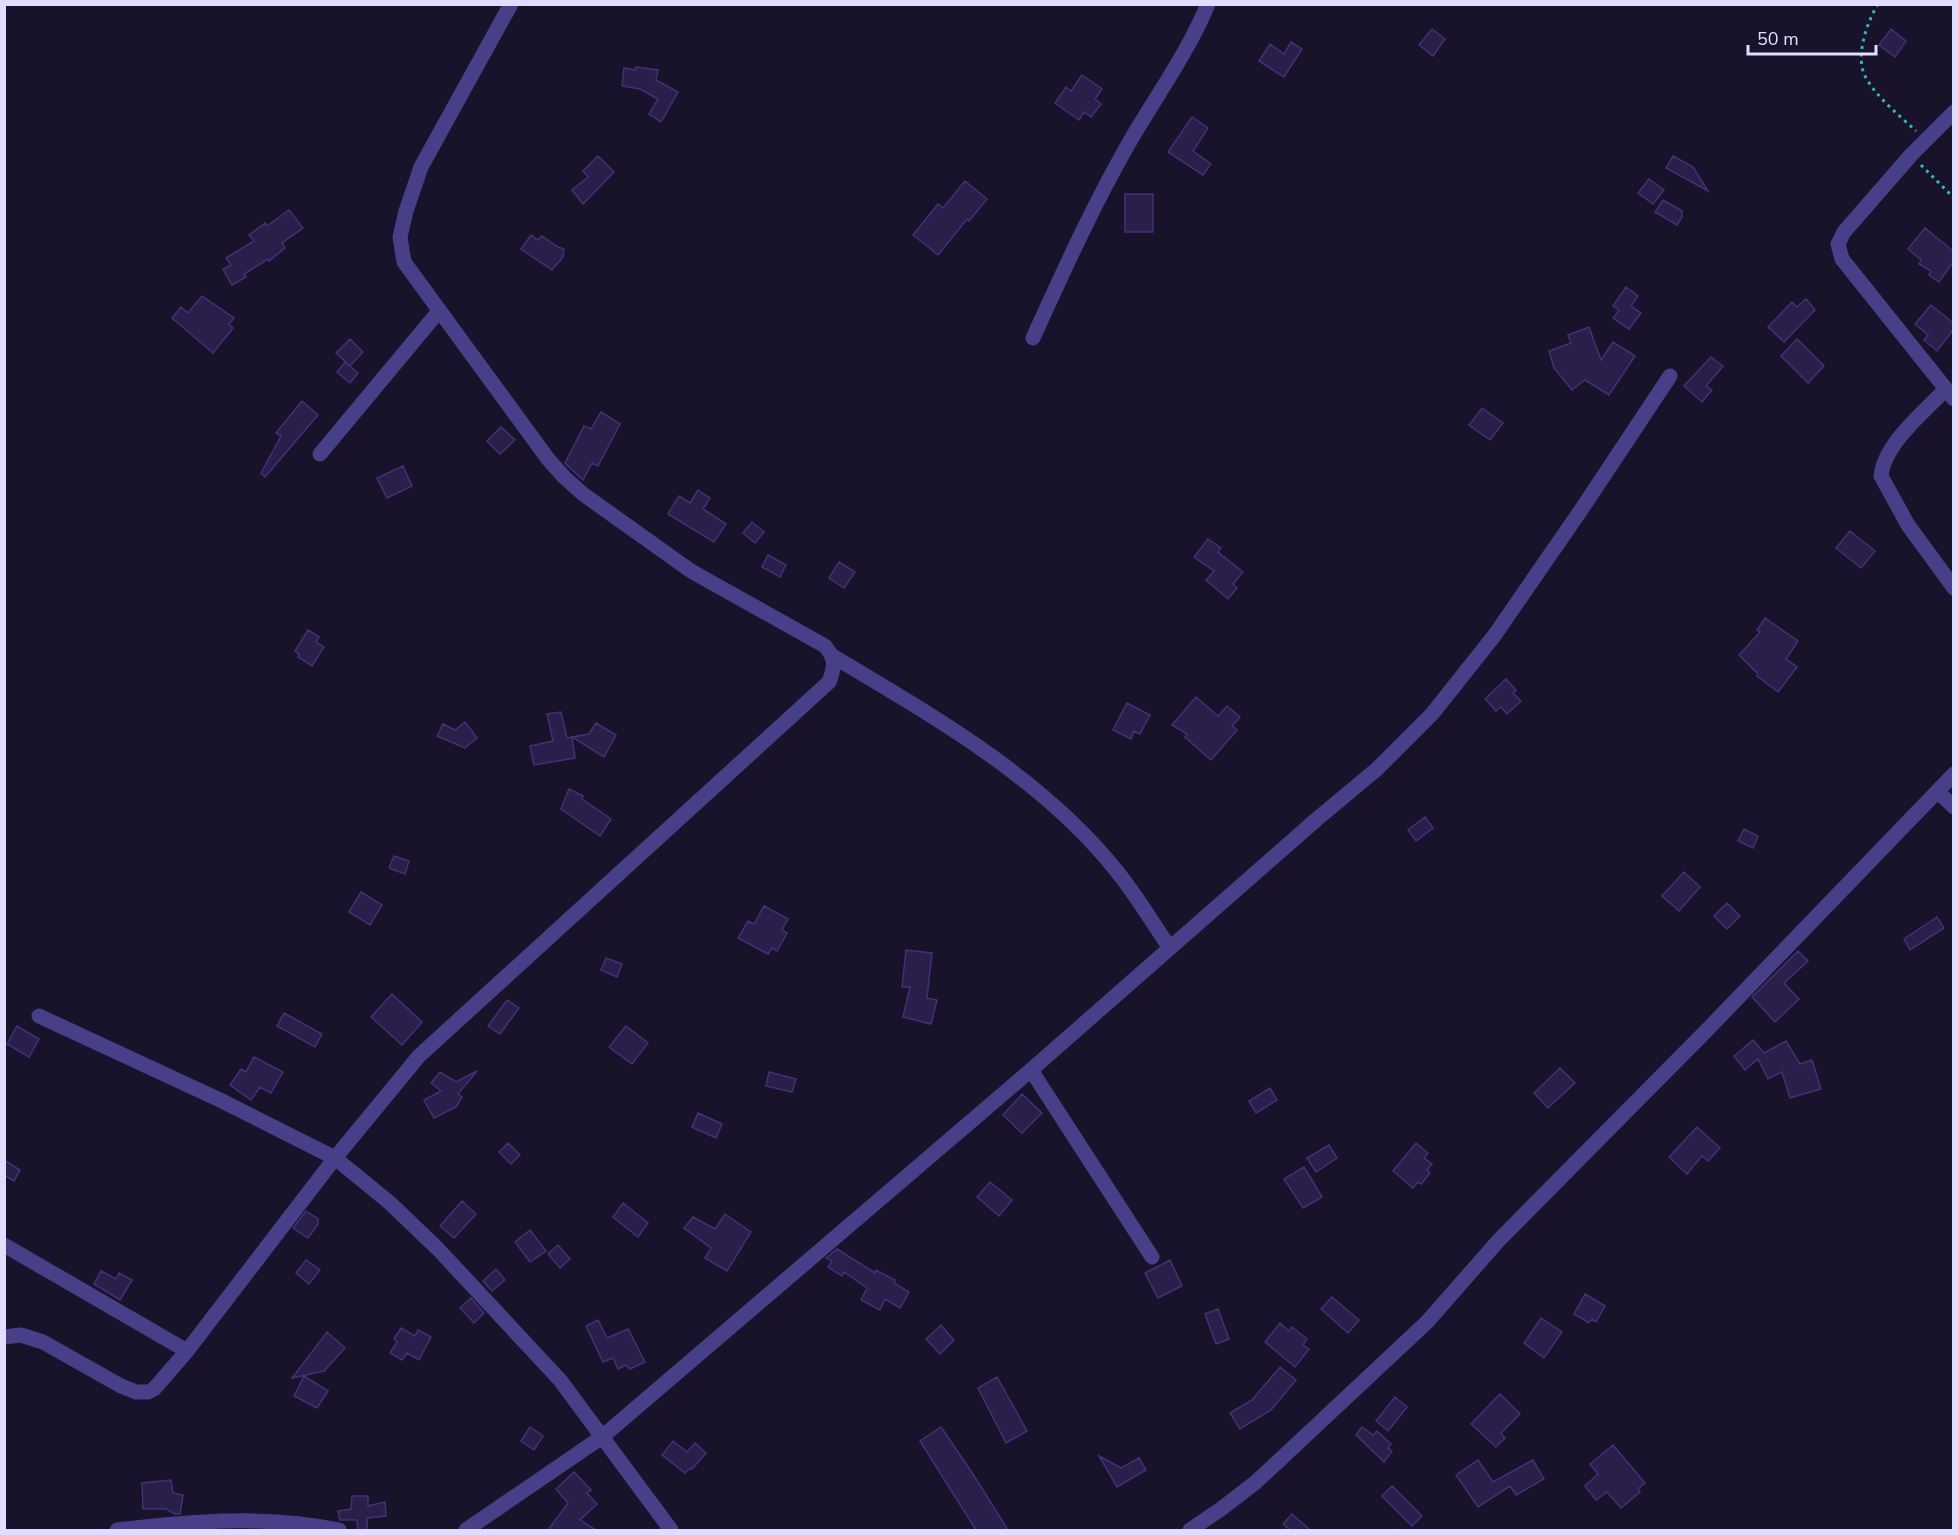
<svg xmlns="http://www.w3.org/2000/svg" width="1958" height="1535" font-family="'Nunito Sans',sans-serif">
  <rect width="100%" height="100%" fill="#18122a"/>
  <path fill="#2a1e4a" stroke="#443175" stroke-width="1.5" d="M1432,29L1445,39L1433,56L1419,45Z
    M1891,29L1906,41L1895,57L1879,45Z
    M1291,42L1302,49L1284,77L1259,61L1270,44L1284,54Z
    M636,67L658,70L656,80L678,92L661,122L649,114L658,99L640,89L622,86L624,68L635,70Z
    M1082,75L1102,89L1095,99L1101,104L1091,117L1084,112L1079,120L1055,103L1066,87L1071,91Z
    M1192,117L1208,128L1193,151L1211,164L1203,175L1168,152Z
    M598,156L614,172L583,204L572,190L588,177L583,171Z
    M1673,156L1693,167L1708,191L1666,168Z
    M1649,179L1664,190L1653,204L1638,193Z
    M965,181L987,199L969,221L967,219L938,255L913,235L938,204L943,208Z
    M1125,194H1153V232H1125Z
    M1663,200L1682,211V217L1677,225L1655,212Z
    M289,210L303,228L282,243L285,248L269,261L268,259L244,274L246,277L232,285L223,269L231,265L226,258L254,241L249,235L265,223L267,226Z
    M1925,228L1953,251V262L1939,282L1929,275L1931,271L1919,264L1921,260L1908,249Z
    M531,235L538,240L542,236L558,247L564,249L563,257L552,270L521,249Z
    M1626,287L1638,296L1631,306L1641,313L1629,329L1613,318L1619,310L1613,306Z
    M202,296L234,318L229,324L233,328L213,353L172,318L181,307L188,313Z
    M1806,299L1815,310L1784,342L1768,327L1792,302L1797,307Z
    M1931,305L1953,323V330L1937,351L1924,340L1928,335L1915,324Z
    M1589,327L1601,360L1613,342L1635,356L1609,395L1585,380L1572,390L1554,368L1549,351L1571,343L1568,335Z
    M350,339L363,352L350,366L336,353Z
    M1797,339L1824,366L1808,383L1781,356Z
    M1711,357L1723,366L1706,386L1712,390L1702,402L1684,386Z
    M345,362L358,373L350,383L337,372Z
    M302,401L318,415L265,477L261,473L281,436L276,433Z
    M1482,408L1503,423L1490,440L1469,425Z
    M601,412L620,424L598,466L592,463L583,480L565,463L584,426L591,429Z
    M501,427L515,440L500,454L487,441Z
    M403,466L412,486L387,498L377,478Z
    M698,490L710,498L703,509L726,524L714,542L668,514L679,496L690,503Z
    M752,522L764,532L755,543L743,533Z
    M1850,531L1875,551L1861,568L1836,548Z
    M1208,539L1221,548L1218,552L1243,572L1233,584L1237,588L1228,599L1206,580L1214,571L1194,557Z
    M768,555L786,565L780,577L762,567Z
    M839,562L855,572L844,588L829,578Z
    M1765,618L1798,641L1786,659L1797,667L1778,692L1757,676L1758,674L1739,655L1760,632L1757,630Z
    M308,630L319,637L316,642L324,647L312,666L298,657L299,654L295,651Z
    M1506,679L1516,690L1513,693L1521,701L1507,714L1501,707L1496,711L1485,699Z
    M1196,697L1218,716L1227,706L1240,717L1232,726L1237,730L1211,760L1185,737L1187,734L1172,725Z
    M1127,703L1150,715L1140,734L1134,731L1131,739L1113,730Z
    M561,712L567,738L572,737L575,758L534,765L530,746L553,741L547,714Z
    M465,722L477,738L465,748L437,736L443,724L455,730Z
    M596,723L616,735L604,757L572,737L589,734Z
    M569,789L583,796L582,799L611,819L600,836L561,809Z
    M1425,817L1433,828L1416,841L1408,830Z
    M1744,829L1758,836L1753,848L1738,841Z
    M394,856L409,861L405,874L389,868Z
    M1684,872L1700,887L1679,911L1662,896Z
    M361,892L382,905L370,925L349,912Z
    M1727,903L1740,916L1727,929L1714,916Z
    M764,906L788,919L782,930L787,933L777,951L772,948L768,954L738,938L748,921L754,924Z
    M1937,917L1944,928L1910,950L1904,939Z
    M906,950L932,953L927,998L937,1000L931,1024L903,1017L910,987H902Z
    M1798,951L1808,961L1784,983L1799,999L1775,1022L1752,997Z
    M606,958L622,964L617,977L601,970Z
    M392,994L422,1022L402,1045L371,1017Z
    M507,1000L519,1008L500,1034L488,1026Z
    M284,1013L322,1034L315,1047L277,1026Z
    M17,1026L39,1039L29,1057L7,1044Z
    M626,1026L648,1043L632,1064L609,1047Z
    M1753,1040L1764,1053L1786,1041L1800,1064L1812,1060L1821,1089L1790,1098L1782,1072L1768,1079L1758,1059L1745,1070L1734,1056Z
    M254,1057L283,1072L271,1093L260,1087L251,1100L230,1085L241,1069L246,1072Z
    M1560,1068L1575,1083L1548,1108L1534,1093Z
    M477,1071L458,1094L462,1097L456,1107L434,1118L424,1100L441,1091L431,1083L440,1072L456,1082Z
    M769,1072L796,1079L792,1092L766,1086Z
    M1270,1088L1277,1100L1256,1113L1249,1101Z
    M1022,1094L1042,1113L1022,1133L1003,1115Z
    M698,1113L722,1124L716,1138L692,1127Z
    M1697,1127L1720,1148L1708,1161L1702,1156L1687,1174L1669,1157Z
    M508,1143L520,1155L511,1164L499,1152Z
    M1416,1143L1428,1153L1424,1158L1432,1164L1427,1170L1430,1173L1421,1184L1418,1182L1413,1188L1393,1171Z
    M1329,1145L1337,1158L1316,1172L1307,1158Z
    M4,1160L20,1170L14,1181L4,1175Z
    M1304,1167L1322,1197L1303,1208L1284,1179Z
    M990,1182L1012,1200L999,1216L977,1197Z
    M462,1201L476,1214L454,1238L440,1226Z
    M623,1203L648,1223L638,1237L613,1217Z
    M306,1211L318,1219V1224L308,1238L293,1228Z
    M725,1214L751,1232L727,1271L705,1258L711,1248L684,1228L693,1217L715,1229Z
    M530,1230L546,1251L530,1262L515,1242Z
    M558,1245L570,1259L560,1268L548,1254Z
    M837,1249L875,1273L876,1270L895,1280L894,1283L909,1292L900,1308L885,1299L880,1310L861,1300L867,1288L844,1272L842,1276L828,1267L832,1261L826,1258Z
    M306,1260L320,1270L309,1284L296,1273Z
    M1170,1260L1182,1286L1158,1298L1145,1273Z
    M496,1269L505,1280L492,1291L483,1281Z
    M101,1271L116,1279L119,1273L132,1280L120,1300L94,1284Z
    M1585,1294L1605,1306L1596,1322L1592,1319L1589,1323L1574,1314Z
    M1332,1297L1359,1320L1348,1333L1321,1309Z
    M471,1298L484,1313L474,1323L460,1308Z
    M1218,1309L1229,1339L1216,1344L1205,1314Z
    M1541,1318L1562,1332L1544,1358L1524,1343Z
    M598,1320L607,1338L628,1329L645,1362L630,1369L626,1365L618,1369L613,1358L603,1362L586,1326Z
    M1280,1323L1289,1331L1292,1327L1307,1339L1303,1345L1309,1349L1295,1367L1265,1342Z
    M941,1325L954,1340L940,1354L926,1339Z
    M401,1328L415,1336L418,1330L431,1337L419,1360L407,1353L402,1360L390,1353L397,1342L394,1339Z
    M327,1332L345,1348L324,1371L292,1378Z
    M1280,1367L1296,1380L1271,1410L1240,1429L1230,1413L1252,1400Z
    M304,1376L328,1391L317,1408L294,1396Z
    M997,1377L1027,1431L1006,1443L978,1388Z
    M1500,1394L1520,1414L1501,1433L1505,1438L1496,1447L1471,1424Z
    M1395,1397L1407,1407L1388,1431L1376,1421Z
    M530,1427L543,1436L534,1450L521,1441Z
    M941,1427L973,1474L1008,1530H976L920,1441Z
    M1362,1427L1373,1435L1377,1431L1391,1444L1388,1448L1392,1451L1384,1462L1356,1435Z
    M673,1441L687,1452L695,1443L706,1453L692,1469L690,1468L685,1473L662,1455Z
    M1613,1445L1645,1483L1638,1489L1640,1492L1621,1508L1607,1492L1596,1500L1585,1486L1598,1474L1590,1464Z
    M1099,1456L1121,1468L1139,1458L1146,1470L1117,1487Z
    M1478,1460L1493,1482L1533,1460L1544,1479L1516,1495L1510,1486L1478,1507L1456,1475Z
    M574,1472L591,1490L587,1493L597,1504L580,1520L596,1530H548L568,1503L556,1489Z
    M171,1480L173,1493L183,1495L180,1514H175L166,1509H143L142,1483Z
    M1392,1486L1422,1516L1412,1526L1382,1496Z
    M352,1496H368V1506L385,1502L386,1516L367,1518V1530H358L357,1520H340L338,1511L351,1509Z
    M1292,1514L1310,1530H1290L1283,1524Z"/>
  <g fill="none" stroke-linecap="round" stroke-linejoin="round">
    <path stroke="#35b7b9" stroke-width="3" stroke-dasharray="3 4.5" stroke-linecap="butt" d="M1878,4C1867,22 1855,56 1865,76C1876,97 1899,115 1916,131
      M1921,165L1954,198"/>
    <path stroke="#473f87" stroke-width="15" d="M1954,112L1911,155L1844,232L1838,244L1842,259L1954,399
      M1033,338C1064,270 1095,201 1133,136C1159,92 1188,52 1208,4
      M1945,390C1924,412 1884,444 1881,476L1908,525L1954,588
      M320,454L439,311
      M834,657C933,716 1042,778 1115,869C1135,893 1152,922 1170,948
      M1938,792L1954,807
      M39,1016L220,1100L335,1158L390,1203L438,1249L560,1380L671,1530
      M1031,1070L1152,1257
      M4,1245L187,1351
      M4,1337L21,1335L43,1342L121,1386L136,1392H148L154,1389L187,1351L335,1158L419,1056L829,682C835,666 836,659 825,646L691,571L583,494L564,477L548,459L404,262L400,237L406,211L421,167L511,4
      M117,1530C191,1521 265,1515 339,1530
      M466,1530L602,1437L1031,1070L1317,819L1377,769L1432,714L1494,636L1581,510L1670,376"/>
    <path stroke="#473f87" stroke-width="15" d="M1190,1530L1221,1509L1256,1482L1427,1322L1499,1240L1706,1031L1954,774"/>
  </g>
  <rect width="1958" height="1535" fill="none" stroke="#e2dcfe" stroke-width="12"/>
  <path d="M1748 45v9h128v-9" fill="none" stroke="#e2dcfe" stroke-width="3"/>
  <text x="1757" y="45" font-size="18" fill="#e2dcfe" stroke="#18122a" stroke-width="4.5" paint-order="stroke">50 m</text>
</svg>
